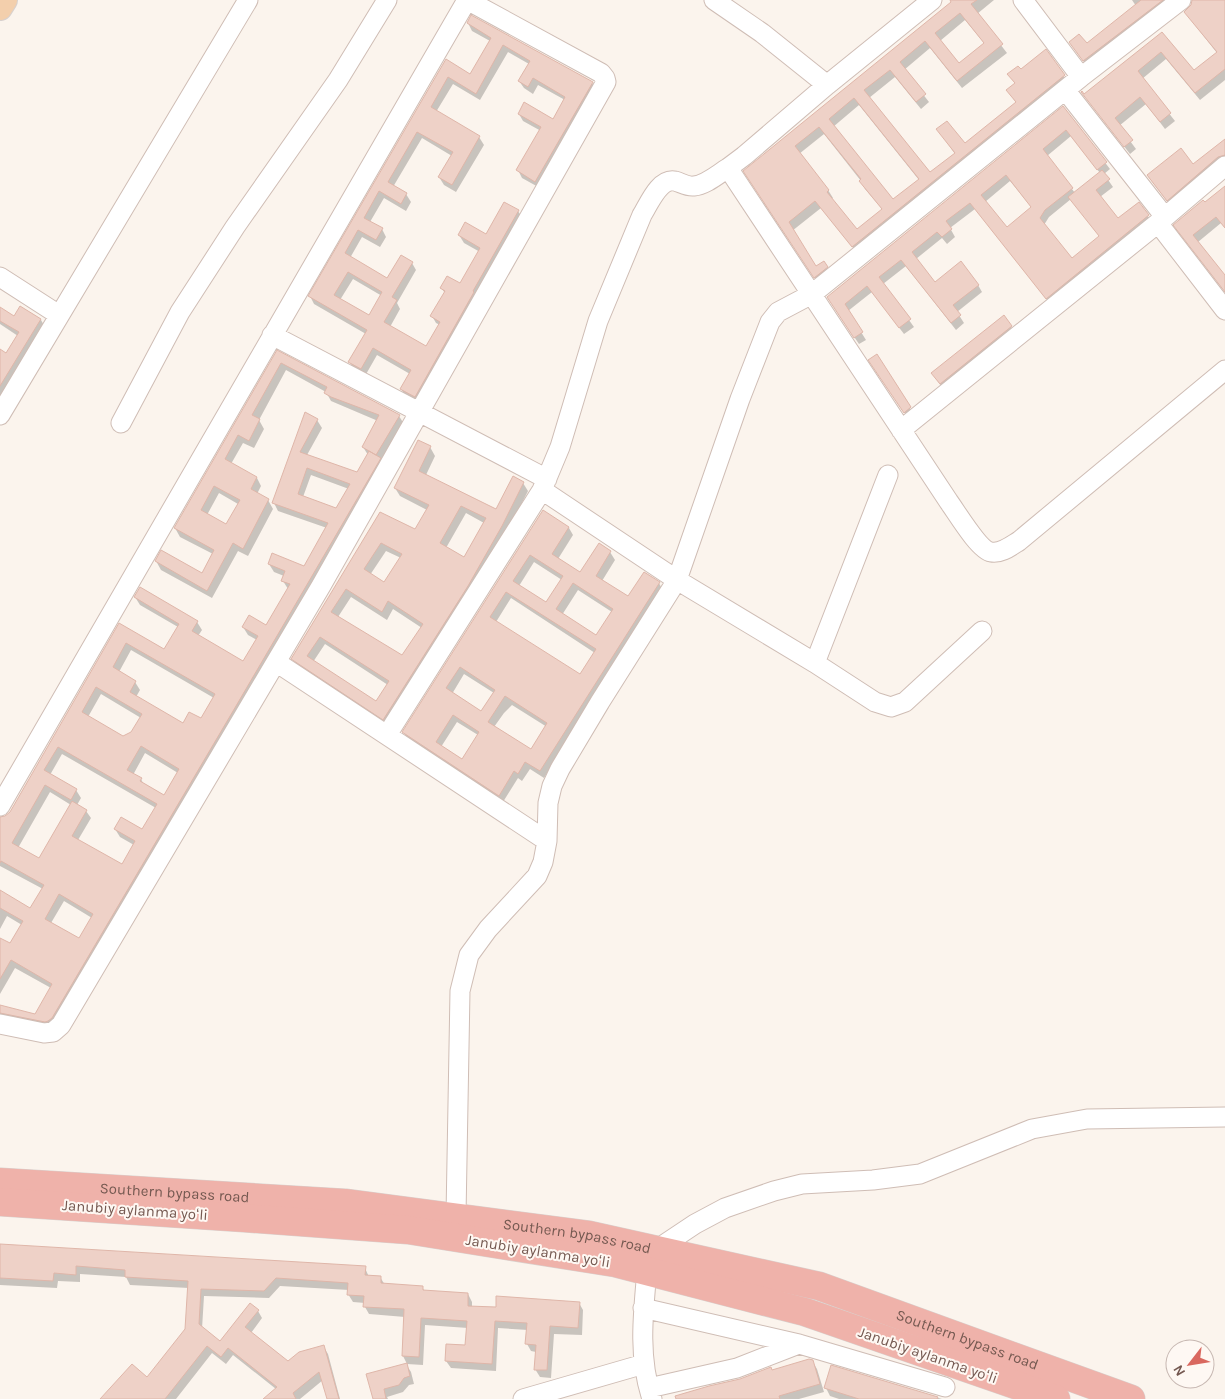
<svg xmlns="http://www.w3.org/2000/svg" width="1225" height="1399" font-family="Karla,sans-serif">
  <rect width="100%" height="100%" fill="#fbf4ed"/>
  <path fill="#0003" fill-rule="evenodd" d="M956,0H994L977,14L1007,53L962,88L930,48L904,70L929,102L921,109L895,77L869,98L930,174L955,154L938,130L965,145L1016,103L1008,90L1015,84L1009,74L1020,71L1045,51L1069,84L858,254L821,208L792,231L816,267L823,262L831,275L820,285L749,179ZM965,20L985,44L959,65L940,41ZM859,105L919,180L892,201L833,127ZM824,134L861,181L865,189L883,210L857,231L831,199L833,198L828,190L799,154Z
    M1132,0H1177L1088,68L1071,43L1086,45L1136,6Z
    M1193,0H1225V80L1200,100L1166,59L1142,79L1175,121L1165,129L1146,104L1119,126L1136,149L1130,154L1085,96L1162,33L1193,72L1217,53L1191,20Z
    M468,23L592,83L597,90L540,188L522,178L518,170L541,131L523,121L519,114L553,120L565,100L538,85L533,94L524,88L519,81L529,64L508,52L480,100L453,84L436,112L479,137L484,145L456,192L444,185L439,177L452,156L422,138L393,187L406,194L411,202L406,211L384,198L370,222L382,229L386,237L380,247L362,237L350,258L388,279L412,263L416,270L397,303L400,309L390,327L426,348L440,325L436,323L432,316L445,293L441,288L460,285L480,252L464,243L459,235L486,236L505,204L518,211L523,219L419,404L406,397L401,389L410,374L377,355L365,376L354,370L350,362L366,334L314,304L310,296L446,61L470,76L490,41L472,31ZM353,279L382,296L369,317L340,300Z
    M1063,108L1110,169L1104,174L1113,187L1100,197L1117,220L1138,203L1153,223L1051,305L975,209L950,228L955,237L947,244L942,238L916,259L935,284L978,285L982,292L957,312L964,323L956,330L906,266L883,284L914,327L904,334L872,292L848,311L866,340L859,344L832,304ZM1071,136L1100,173L1075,193L1047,156ZM1010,181L1032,208L1006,229L985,202ZM1071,199L1100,237L1071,260L1044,225L1049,217Z
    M1225,140V164L1172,208L1148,176L1193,166Z
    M1225,188V228L1221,223L1198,242L1225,277V292L1179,232L1204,204Z
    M21,308L41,320L45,327L0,399V351L7,355L18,336L0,324V309L14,318Z
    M1004,317L1014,331L943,389L933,374Z
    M278,352L399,416L404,424L56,1026L0,1022V1006L36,1015L51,988L15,968L0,994V939L10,945L22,925L7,916L0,929V892L31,910L43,889L0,866V818L6,817L11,812L119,625L165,651L178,627L140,605L135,597L197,622L202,630L198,636L244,663L257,640L248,635L243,627L266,626L288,589L283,581L284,576L274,572L269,564L304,567L327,528L278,511L274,503L306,414L317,420L322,428L307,455L357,474L368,455L363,447L378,421L331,401L326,392L286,370L259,420L264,429L254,448L243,443L231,464L257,478L261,486L257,494L268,500L273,509L248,556L238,551L212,598L161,570L156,561L202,575L213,554L180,537L175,528ZM311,475L349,489L337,510L303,497ZM219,493L238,504L227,525L207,515ZM131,650L214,698L201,720L183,724L136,697L140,690L135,682L119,672ZM101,694L141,718L132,733L123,738L88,717ZM145,753L178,773L165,796L143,783L141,779L133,775ZM62,754L156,808L143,831L115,829L120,837L134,845L122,866L78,840L91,818L86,811L77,805L81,798L76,790L50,775ZM50,792L71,805L40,860L18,848ZM64,901L92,918L79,940L51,923Z
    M877,356L913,413L908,417L873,365Z
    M430,447L435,456L426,475L497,511L523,483L528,491L506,535L389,727L298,667L293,659L380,513L415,531L427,510L400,496L395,488ZM466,513L484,523L464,558L446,548ZM386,551L401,558L385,584L370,575ZM351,597L387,620L393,609L422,628L403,657L338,617ZM325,644L388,685L376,703L313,662Z
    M543,512L569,528L573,535L558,559L581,574L599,545L610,552L615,560L602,581L629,598L659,583L663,591L544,778L530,769L522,781L518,778L503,802L408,740L404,732ZM534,562L562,580L546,604L519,586ZM578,590L612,612L597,637L562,615ZM511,598L595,653L581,676L496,622ZM464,674L494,693L481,712L452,694ZM512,705L547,727L531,751L494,727L504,713ZM457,722L478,735L462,760L441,747Z
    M0,1245L365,1268L369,1277H380L385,1285L422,1287L425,1292L468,1294L472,1302V1307L497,1309L579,1303L583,1310L582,1335L554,1334L551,1378L540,1377L535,1369L536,1352L531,1351L527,1344L528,1330L498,1328L496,1371L451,1368L446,1361L466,1347L468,1328L425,1325L423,1365L407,1364L403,1356L405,1317L369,1314L365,1307V1303L353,1302L348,1294L349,1290L280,1286L269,1298L204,1296L202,1329L220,1343L258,1311L262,1318L251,1333L288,1362L323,1346L328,1354L340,1399H328L323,1380L300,1399H265L276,1389L233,1355L226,1364L212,1353L176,1399H101L147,1379L186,1329L189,1288L130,1285L126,1277L80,1274V1282L58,1281L57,1288L0,1285Z
    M812,1361L817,1369L824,1392L799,1399H688L740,1380Z
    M406,1364L411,1372L414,1384L409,1385L403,1392L387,1397L388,1399H374Z
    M832,1367L942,1399H839L830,1396L826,1388Z"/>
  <path fill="#eed1c7" stroke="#dfb6a9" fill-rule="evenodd" d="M950,0H977L971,4L1003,44L957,81L925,41L900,62L926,94L916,102L890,70L864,90L930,172L955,153L936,129L947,121L965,143L1016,102L1006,90L1015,83L1007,74L1018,66L1021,69L1046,49L1065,75L852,247L815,201L789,222L816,266L824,261L828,267L814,278L743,171L951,2ZM960,13L984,43L959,63L935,33ZM854,98L919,179L893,199L829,119ZM819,127L861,179L859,181L882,209L857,229L827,192L829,190L795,146Z
    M1141,0H1163L1083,61L1069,42L1079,34L1087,43Z
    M1192,0H1225V69L1195,93L1161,52L1138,71L1171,113L1160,122L1140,97L1115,118L1133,140L1124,147L1081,92L1082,91L1084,94L1162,32L1194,70L1217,52L1184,12L1191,5Z
    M471,15L593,82L535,182L516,170L541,127L518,114L524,102L553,119L565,97L533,78L528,87L518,81L530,61L503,45L476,94L448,77L431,107L480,136L452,185L438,177L453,152L417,132L388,182L407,193L401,204L379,191L364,218L383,228L376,240L358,230L345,253L387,278L401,255L413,262L392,297L397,300L384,322L426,346L440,322L430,316L445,291L440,288L447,276L460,283L480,248L458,235L465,222L486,234L504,202L519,210L473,291L474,292L415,397L400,389L411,370L373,348L361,369L348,362L367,330L308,296L446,59L470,74L491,38L467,23ZM348,272L382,292L369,315L334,295Z
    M1063,106L1107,162L1097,170L1066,130L1043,149L1073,188L1045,210L1040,218L1072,258L1099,236L1068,197L1102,170L1110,179L1096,190L1118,218L1139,202L1149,215L1046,299L970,203L946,221L952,229L942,237L937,232L912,252L935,282L961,261L979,285L953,305L961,315L951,323L901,260L879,277L911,319L899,328L867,286L845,304L863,332L854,338L827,297ZM1006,175L1031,207L1007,227L981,195Z
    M1225,139V155L1218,157L1167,201L1147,175L1181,148L1193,164Z
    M1225,186V228L1216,217L1193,235L1225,275V292L1173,225L1203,200L1205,202Z
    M20,306L41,319L0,386V349L6,353L19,332L0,321V307L14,316Z
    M1004,315L1012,326L940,384L931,373Z
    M277,350L400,415L376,455L362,447L379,415L331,397L324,393L327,387L281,363L252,415L260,419L249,441L238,435L225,459L257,477L251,489L269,499L243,549L233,543L207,591L155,561L161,550L202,573L214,550L174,528ZM214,486L240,500L226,524L201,510Z
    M877,354L911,407L904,413L868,360Z
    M305,412L318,419L300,452L357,472L369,451L381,458L236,706L52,1018L48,1021L45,1022L0,1013V1005L35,1014L52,984L11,960L0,979V938L10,943L23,921L0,908V890L30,908L44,885L1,861L0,863V817L5,816L10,812L119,623L164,649L179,624L134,597L140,587L198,621L192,631L243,661L258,636L242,627L249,615L266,625L290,584L281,581L285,571L268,564L272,553L304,566L328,523L272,503ZM307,468L350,484L336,508L298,494ZM126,643L215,694L201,718L189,712L183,723L130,692L136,681L113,667ZM96,687L142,714L131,732L123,736L82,712ZM141,746L179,769L164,795L140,781L142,778L127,770ZM58,747L157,804L142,829L121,817L114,829L135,841L122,864L72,836L87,810L72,801L39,858L12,843L45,785L71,800L77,789L44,770ZM59,894L93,914L79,938L45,919Z
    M418,440L431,446L419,471L496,509L513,476L524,482L502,526L468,586L383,720L291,659L380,512L415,529L429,505L394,488ZM461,506L486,518L464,557L440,543ZM381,543L402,554L384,582L364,569ZM346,589L382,612L388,601L423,624L402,655L331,612ZM320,637L389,681L376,701L307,656Z
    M543,510L569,527L552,554L580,572L599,543L611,551L596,576L628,596L644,572L660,582L540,771L525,762L518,774L514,771L499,796L402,732ZM530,555L563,576L546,602L513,581ZM573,583L613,609L596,635L556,609ZM506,592L596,649L580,674L490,617ZM460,667L495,690L481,711L446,688ZM505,696L547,723L531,749L488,722ZM453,715L479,732L462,759L436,742Z
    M0,1244L366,1266L365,1275L381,1276V1283L423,1286V1290L468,1293V1306L496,1307V1296L580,1302L578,1328L550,1326L547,1370H534L536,1345L525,1344L527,1323L495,1321L492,1364L445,1361L446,1344L465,1345L467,1321L421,1318L419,1357L402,1356L404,1309L363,1307L364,1296L347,1295L348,1283L276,1278L264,1291L201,1289L199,1324L220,1341L250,1303L259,1310L245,1327L288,1361L299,1352L324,1345L339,1399H327L319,1372L293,1393L296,1399H263L277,1387L228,1348L221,1357L207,1346L165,1399H100L132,1364L147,1377L185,1329L188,1281L125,1277V1270L76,1266V1275L54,1273L53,1281L0,1278Z
    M809,1359L813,1360L820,1384L779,1396L780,1399H676L675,1396L709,1386L740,1379L771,1367L772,1370Z
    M407,1363L410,1376L404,1378L399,1385L384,1389L386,1399H373L366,1374Z
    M831,1365L938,1397L937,1399H859L824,1388Z"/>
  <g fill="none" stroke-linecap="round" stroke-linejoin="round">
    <g stroke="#cfbdb5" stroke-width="21">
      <path id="minor" d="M714,0L762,33L827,85
        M932,0L827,85L744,156L728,168L949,502C957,513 979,550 991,552C1001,554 1011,546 1019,541L1225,370
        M1023,0L1081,77
        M1066,91L1165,217
        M1158,223L1225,310
        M0,277L59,315
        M272,335L547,479
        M0,415L248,0
        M121,423L180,312L235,227L338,80L387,0
        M901,430L1158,223L1225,166
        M542,490L677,580L815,663L875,702L891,707L905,702L982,631
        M276,662L547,841
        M815,663L888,475
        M387,735L542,490L560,447L598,321L642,215C649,204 659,178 675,181C682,183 687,187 694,186C706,185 718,174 728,168
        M0,806L467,0
        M0,1024L44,1033L53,1032L61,1025L321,586L606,82L605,78L601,73L467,0
        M456,1216L460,991L469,955L488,929L537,876L543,862L547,841L548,803L552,786L560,769L600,702L677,580L740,399L770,322L778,312L812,294L1081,77L1181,0
        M656,1250L695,1224L725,1208L774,1191L802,1184L873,1180L920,1174L1032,1129L1087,1119L1225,1117
        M647,1271C643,1314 638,1357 652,1399
        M643,1308L799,1344L945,1387
        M649,1388L737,1368L799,1344
        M523,1399L644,1364"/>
    </g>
    <g stroke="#d8d1ce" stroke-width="26">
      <path id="major" d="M0,8L5,0"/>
    </g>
    <g stroke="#d8d1ce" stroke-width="29">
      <g id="highway">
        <path id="s1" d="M0,1182L345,1203L589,1235L819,1286L1131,1399"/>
        <path d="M0,1202L244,1218L408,1230L615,1263L805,1312L1056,1399"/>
      </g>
    </g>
    <use href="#minor" stroke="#fff" stroke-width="19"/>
    <use href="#major" stroke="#f3cfac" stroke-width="24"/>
    <use href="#highway" stroke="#efb2aa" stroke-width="28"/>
  </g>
  <g text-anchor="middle" stroke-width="4" stroke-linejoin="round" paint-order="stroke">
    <g font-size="15" fill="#755951" stroke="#fef8f3">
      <text dy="5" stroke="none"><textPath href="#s1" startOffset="175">Southern bypass road</textPath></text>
      <text transform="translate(135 1210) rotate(4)" y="5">Janubiy aylanma yoʻli</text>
      <text dy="5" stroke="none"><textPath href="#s1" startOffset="580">Southern bypass road</textPath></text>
      <text transform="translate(538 1251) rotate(9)" y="5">Janubiy aylanma yoʻli</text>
      <text dy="5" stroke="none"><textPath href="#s1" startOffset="985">Southern bypass road</textPath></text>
      <text transform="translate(928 1355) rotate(19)" y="5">Janubiy aylanma yoʻli</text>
    </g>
  </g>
  <g transform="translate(1190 1364) rotate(239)"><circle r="24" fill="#fef8f3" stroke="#c7b8b2"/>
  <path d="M0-4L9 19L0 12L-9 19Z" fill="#d9685f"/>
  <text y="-8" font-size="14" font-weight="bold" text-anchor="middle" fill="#755951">N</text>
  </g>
</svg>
